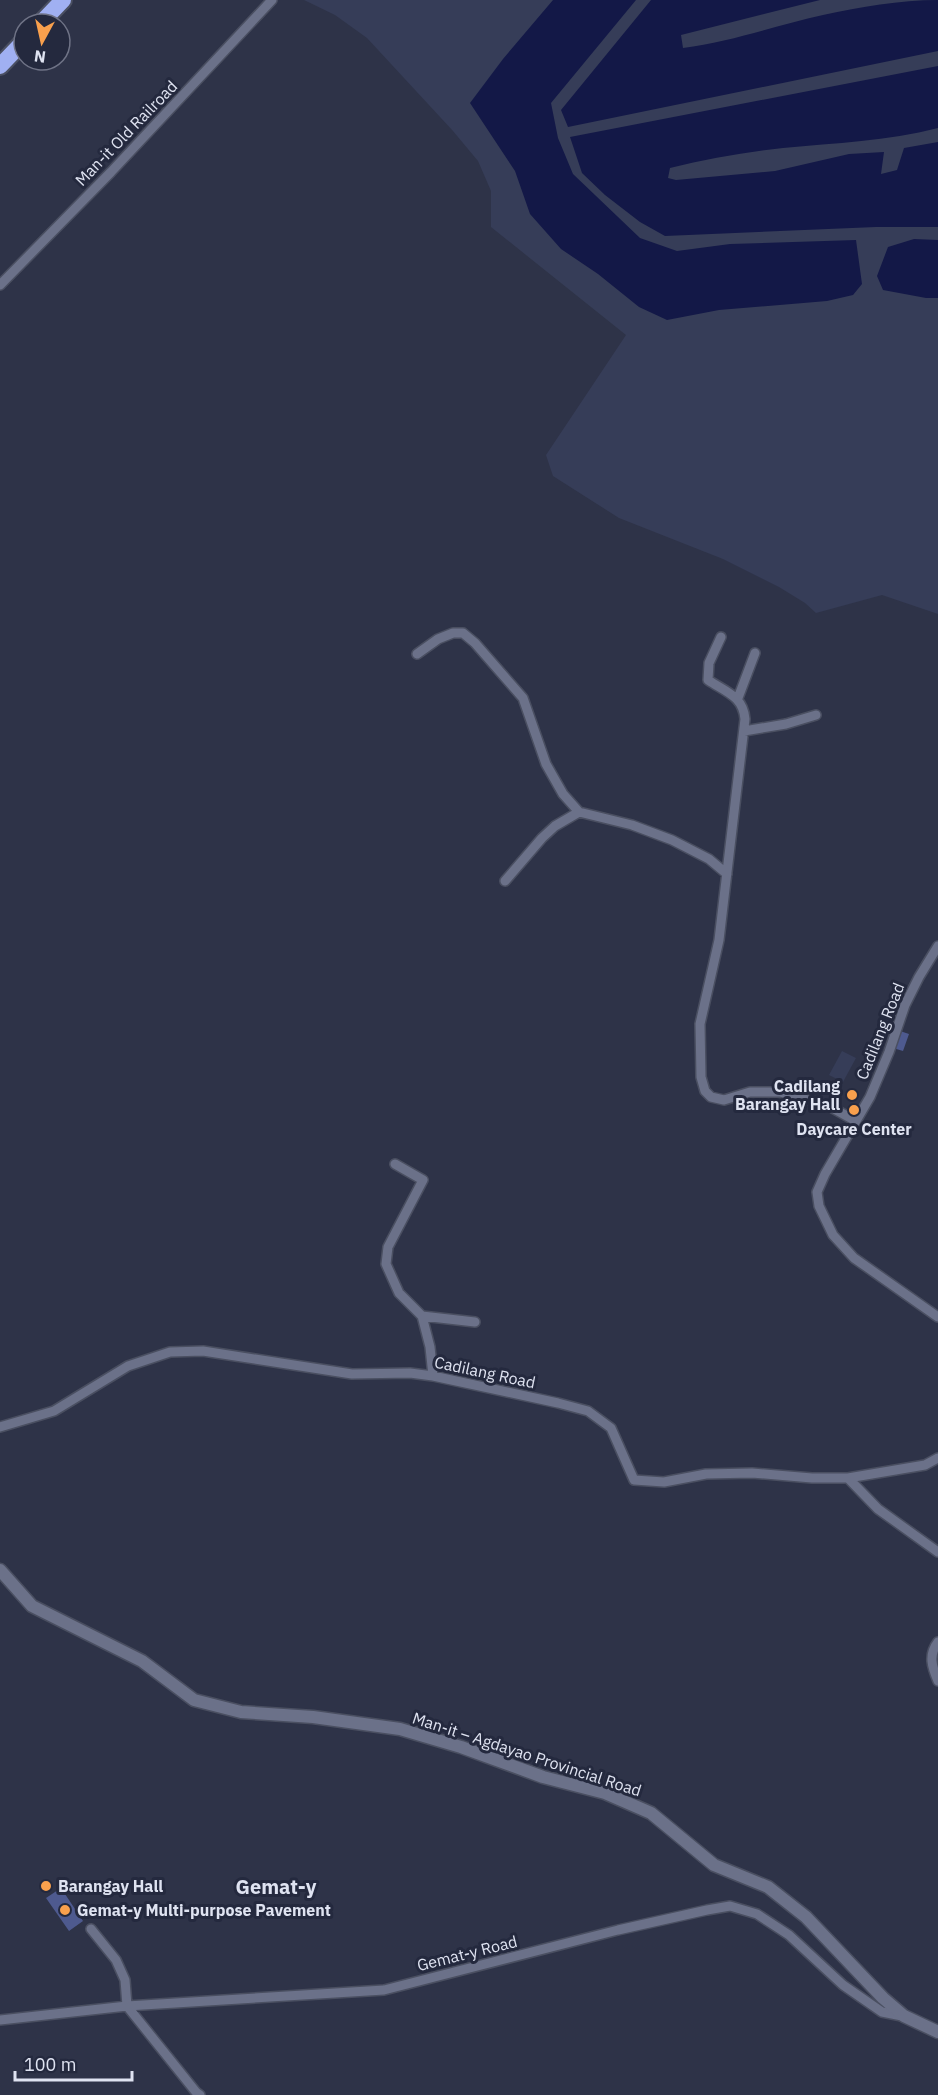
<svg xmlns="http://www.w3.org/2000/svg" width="938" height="2095" font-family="'IBM Plex Sans',sans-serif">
  <rect width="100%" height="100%" fill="#2e3348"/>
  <path fill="#363d58" d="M304,0H938V614L882,595L816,613L805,603L779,587L723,559L619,518L553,476L546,455L626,335L491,227V191L478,161L453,131L367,38L335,15Z
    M842,1051L856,1058L843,1082L829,1075Z"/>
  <path fill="#4e5a8f" d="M900,1031L909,1034L903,1051L893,1048Z
    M61,1888L83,1921L69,1931L46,1898Z"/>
  <path fill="#131847" d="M553,0H636L551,103L558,138L573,174L640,238L677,251L730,244L856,240L862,284L853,295L827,301L719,310L667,320L639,307L598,274L561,249L530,214L515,171L470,103L503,59Z
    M651,0H820L681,35L683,48C731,42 777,25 823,15C861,7 899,0 938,0V51L568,127L561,110Z
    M938,66V128C887,141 836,143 783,148C746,152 707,159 670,168L668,178L676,180L775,171L849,154L884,152L881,174L897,170L904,148L938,142V227H876L665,236L640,222L605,195L582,173L570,137Z
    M914,239L938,240V298H926L883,290L877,276L888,247Z"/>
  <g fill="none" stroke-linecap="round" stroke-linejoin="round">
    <g stroke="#4a4f61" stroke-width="12">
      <path id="street" d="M0,285L111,172L272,0
        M721,637L709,663L708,680C726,692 743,696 745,719L719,940L700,1024L701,1077L705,1091L711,1097L724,1100L750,1092H780L829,1106L854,1120
        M417,654L438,639L453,633H463L475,643L523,698L546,764L563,794L579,812L632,825L672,840L709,859L727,874
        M738,698L755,653
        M744,731L786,724L816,715
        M505,881L542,838L555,826L579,812
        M938,946L919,977L905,1005L889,1052L870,1097L825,1174L817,1192L819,1206L833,1235L854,1258L938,1317
        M395,1164L423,1180L388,1247L386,1264L399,1293L422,1316L430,1347L433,1376
        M422,1316L475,1322
        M0,1427L54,1411L128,1366L170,1352L203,1351L352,1374L410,1373L433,1376L558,1403L588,1411L611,1428L634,1480L664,1482L706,1474L752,1473L812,1478H848L925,1465L938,1458
        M848,1478L878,1509L938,1552
        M938,1642C928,1655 932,1667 938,1681
        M91,1929L116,1960L125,1980L127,2006L196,2092L200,2095
        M0,2020L127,2006L384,1990L618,1930L707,1910L730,1906L757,1914L789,1935L843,1985L882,2012L902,2016"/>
    </g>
    <g stroke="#4a4f61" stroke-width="15">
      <path id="secondary" d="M0,1570L32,1606L142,1661L194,1700L241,1712L313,1717L400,1729L461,1747L543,1777L605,1793L651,1813L714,1865L768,1887L806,1917L883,1998L904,2016L938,2032"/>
    </g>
    <g stroke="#4a4f61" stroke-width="20">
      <path id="highway" d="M40,24L63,0
        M0,66L24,41"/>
    </g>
    <use href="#street" stroke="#6b7189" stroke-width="9"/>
    <use href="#secondary" stroke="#6b7189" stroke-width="12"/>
    <use href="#highway" stroke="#a0b0f2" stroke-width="16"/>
  </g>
  <g fill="#f9a04d" stroke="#24293e" stroke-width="2">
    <circle cx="852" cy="1095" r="6"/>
    <circle cx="854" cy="1110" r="6"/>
    <circle cx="46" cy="1886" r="6"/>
    <circle cx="65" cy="1910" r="6"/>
  </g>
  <g text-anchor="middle" stroke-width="6" stroke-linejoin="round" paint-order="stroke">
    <g font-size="16" fill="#dfe3f1" stroke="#24293e">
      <text transform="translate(126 133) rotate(-46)" y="6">Man-it Old Railroad</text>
      <text transform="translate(880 1031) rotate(-68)" y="6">Cadilang Road</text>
      <text transform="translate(485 1372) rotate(12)" y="6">Cadilang Road</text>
      <text transform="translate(527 1754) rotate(18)" y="6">Man-it – Agdayao Provincial Road</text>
      <text transform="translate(467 1953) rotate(-14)" y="6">Gemat-y Road</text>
    </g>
    <g font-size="16" font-weight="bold" fill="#dfe3f1" stroke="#24293e" text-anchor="start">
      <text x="840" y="1092" text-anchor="end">Cadilang<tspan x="840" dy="18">Barangay Hall</tspan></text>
      <text x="854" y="1135" text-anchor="middle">Daycare Center</text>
      <text x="58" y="1892">Barangay Hall</text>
      <text x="77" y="1916">Gemat-y Multi-purpose Pavement</text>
    </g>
    <g font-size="20" font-weight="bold" fill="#dfe3f1" stroke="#24293e">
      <text x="276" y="1894">Gemat-y</text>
    </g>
  </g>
  <g transform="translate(42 42) rotate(188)"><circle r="28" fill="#24293e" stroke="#6f7386" stroke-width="1.5"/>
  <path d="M0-4.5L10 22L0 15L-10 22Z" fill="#f9a04d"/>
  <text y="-9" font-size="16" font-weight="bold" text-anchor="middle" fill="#dfe3f1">N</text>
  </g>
  <path d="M15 2071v9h117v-9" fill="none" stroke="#dfe3f1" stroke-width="3"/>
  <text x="24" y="2071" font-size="18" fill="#dfe3f1" stroke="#24293e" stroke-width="4.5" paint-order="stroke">100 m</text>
</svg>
